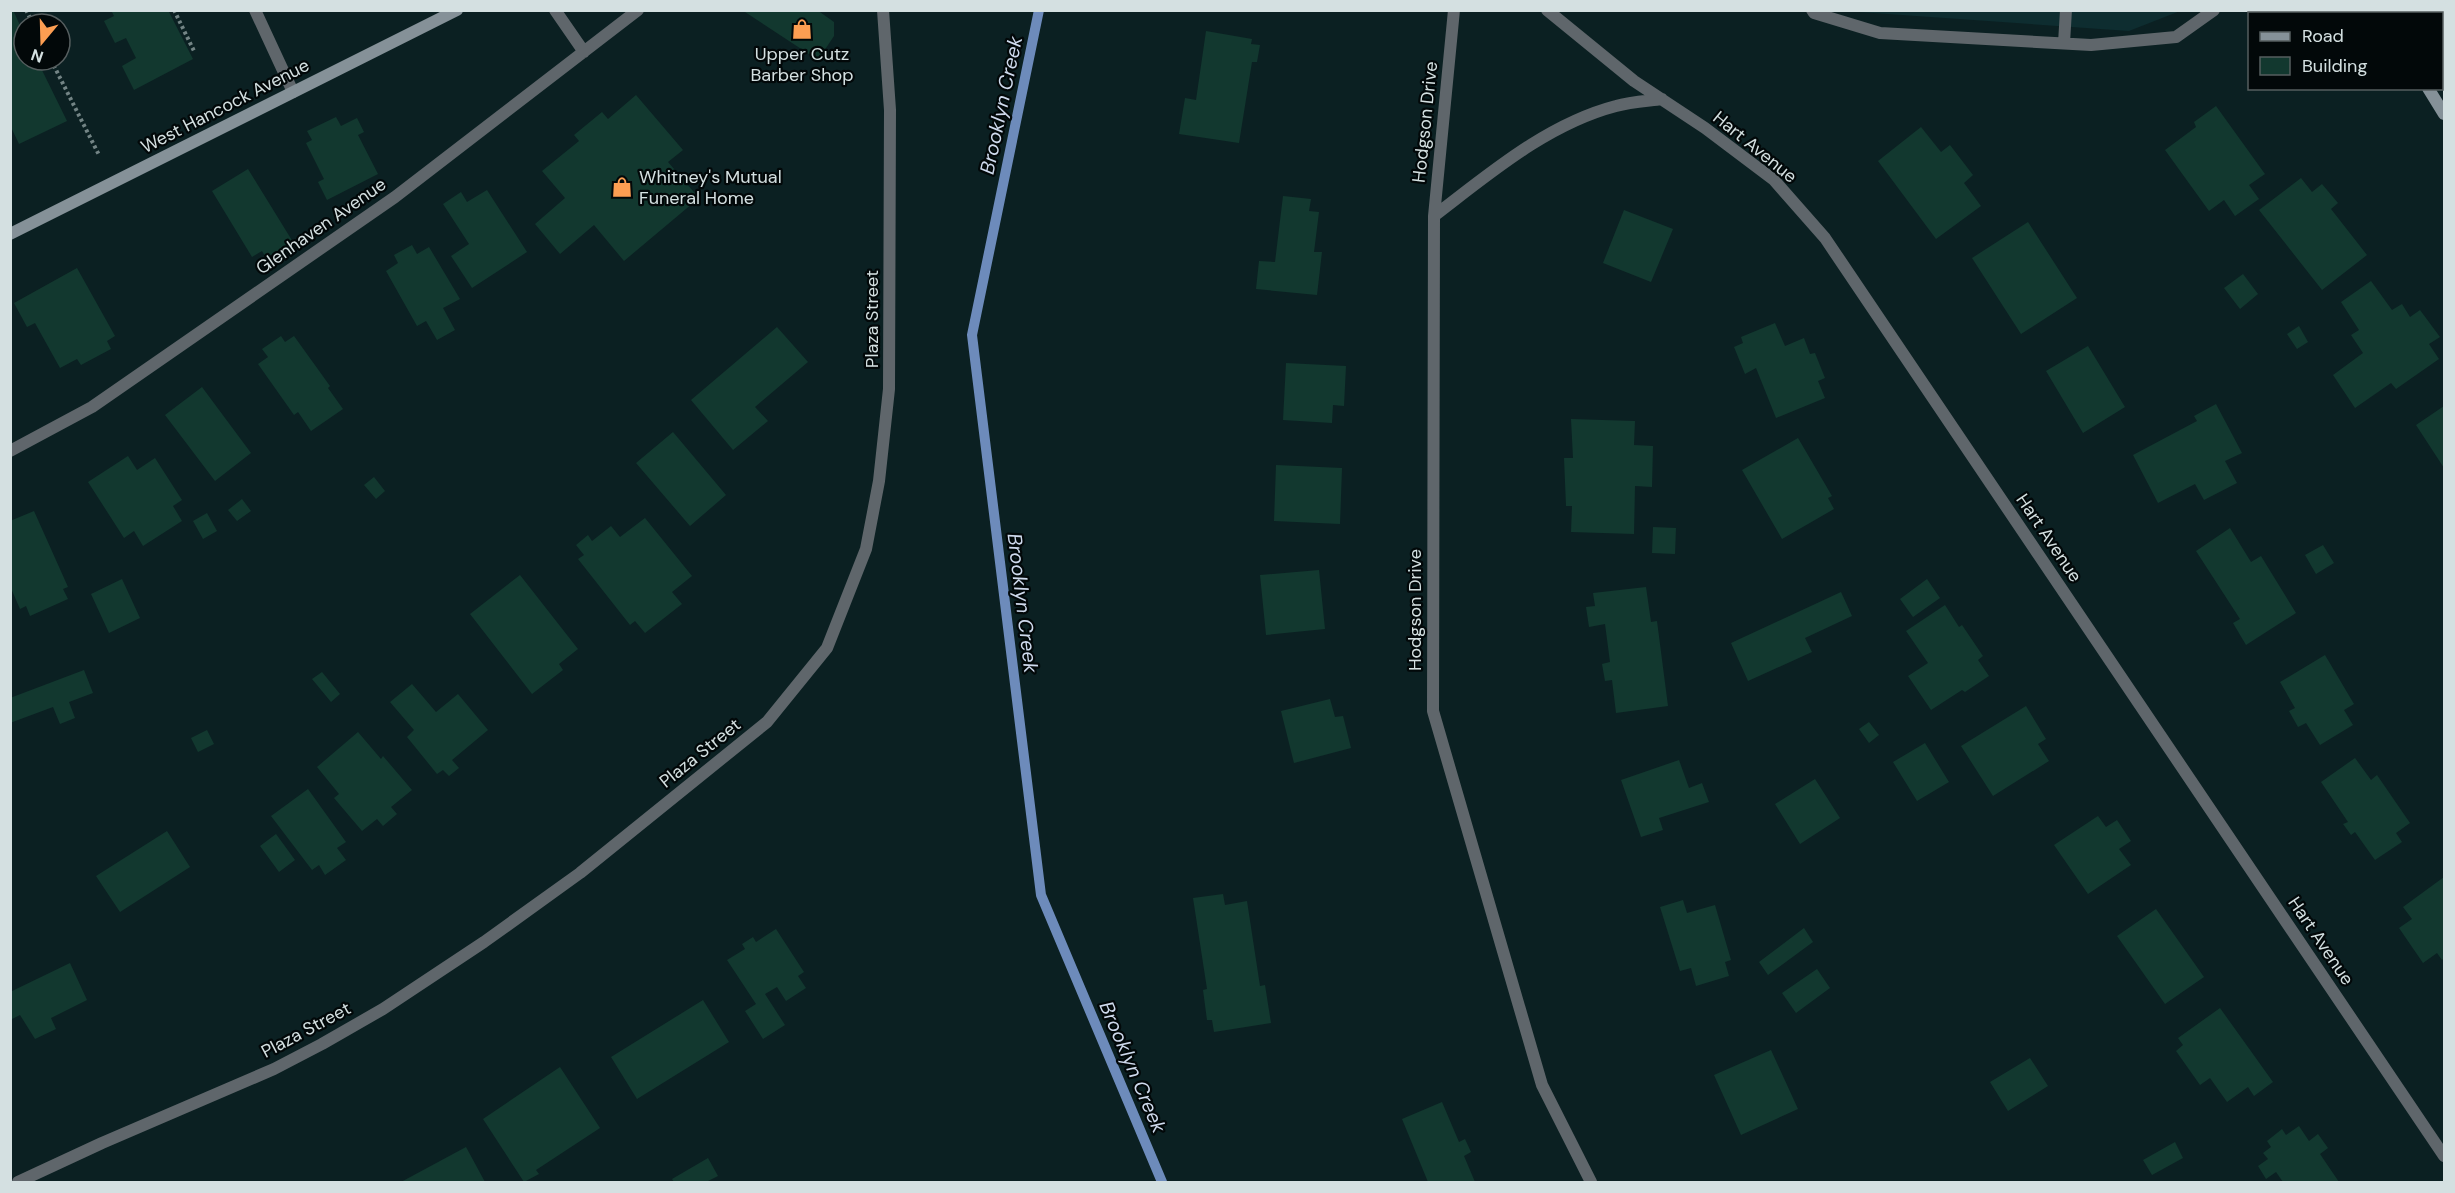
<svg xmlns="http://www.w3.org/2000/svg" width="2455" height="1193" font-family="'DM Sans',sans-serif">
  <rect width="100%" height="100%" fill="#0b2022"/>
  <path fill="#0e2d30" d="M1845,11H2180L2129,31Z"/>
  <g fill="none" stroke-linecap="round" stroke-linejoin="round">
    <path stroke="#6d8bbb" stroke-width="10" d="M1039,10L972,335L1041,895L1162,1182"/>
  </g>
  <path fill="#12382f" d="M10,10H13L24,34V60H37L67,121L19,144L10,125Z
    M111,10H168L193,59L134,90L122,66L136,58L126,38L115,43L104,21L114,16Z
    M742,10H817L834,22V36L818,60Z
    M1206,31L1252,39L1251,44L1260,45L1257,62H1252L1239,143L1179,134L1185,98L1196,100Z
    M636,95L683,150L668,162L699,198L624,261L594,225L560,254L535,224L565,198L542,171L579,141L574,135L602,112L608,119Z
    M2216,106L2265,174L2249,185L2259,199L2235,216L2224,200L2209,211L2165,150L2196,127L2194,122Z
    M336,117L341,126L357,118L364,132L358,135L378,174L327,200L318,182L324,179L306,143L312,140L307,131Z
    M1921,127L1941,152L1950,145L1973,175L1964,183L1981,206L1936,239L1878,161Z
    M248,169L293,242L266,258L262,251L252,257L212,191Z
    M2301,178L2312,192L2322,184L2338,203L2331,209L2367,255L2322,290L2259,210Z
    M487,190L527,252L472,288L451,256L469,244L443,204L461,192L467,202Z
    M1283,196L1311,199L1309,211L1319,212L1314,252H1322L1317,295L1256,289L1259,261L1275,262Z
    M1624,210L1673,229L1651,282L1603,263Z
    M2028,222L2077,298L2021,334L1972,258Z
    M412,245L417,254L429,247L460,299L443,308L455,330L437,340L426,321L417,326L386,271L398,263L394,255Z
    M77,268L115,336L107,341L111,349L81,365L77,359L60,368L35,323L27,327L14,303Z
    M2243,274L2258,294L2240,309L2224,288Z
    M2371,281L2392,310L2402,304L2410,317L2420,310L2440,337L2429,344L2439,359L2396,389L2391,383L2355,408L2333,375L2363,353L2351,335L2359,330L2341,302Z
    M1775,323L1785,346L1804,338L1810,354L1815,353L1825,378L1818,381L1825,398L1776,418L1756,368L1745,374L1734,347L1743,343L1741,337Z
    M2299,326L2308,342L2297,349L2287,334Z
    M777,327L808,362L755,407L768,421L733,450L691,400Z
    M281,336L285,342L294,336L330,386L328,388L343,409L311,431L298,412L294,415L258,364L268,357L262,349Z
    M2088,346L2125,407L2083,433L2046,371Z
    M1286,363L1346,366L1344,406L1333,405L1332,423L1283,420Z
    M202,387L251,453L215,481L165,415Z
    M2216,404L2242,453L2225,461L2237,483L2204,500L2195,484L2158,503L2133,455L2197,421L2194,416Z
    M2444,406V468L2416,425Z
    M1571,419L1635,421L1634,445L1653,446L1652,487L1635,486L1634,534L1571,532L1572,506H1566L1564,458H1573Z
    M673,432L726,495L690,526L636,463Z
    M1798,438L1832,496L1828,498L1834,509L1782,539L1742,470Z
    M128,456L137,470L155,458L182,500L173,506L182,521L143,546L134,531L124,538L88,482Z
    M1276,465L1342,468L1340,524L1274,521Z
    M374,477L385,491L376,499L364,485Z
    M242,499L251,511L237,521L228,510Z
    M34,511L68,587L63,589L68,599L30,616L26,606L20,609L10,586V521Z
    M207,513L217,531L203,539L193,521Z
    M645,518L692,576L672,592L682,604L645,633L635,621L630,625L578,559L584,555L576,545L588,535L592,541L611,526L620,537Z
    M1653,527L1676,528L1675,554L1652,553Z
    M2230,528L2251,562L2261,556L2296,613L2246,645L2233,623L2240,619L2196,551Z
    M2323,545L2334,563L2316,574L2305,555Z
    M1319,570L1325,629L1266,635L1260,575Z
    M520,575L578,649L559,664L563,670L532,694L470,614Z
    M122,579L140,618L109,633L91,594Z
    M1927,579L1940,598L1913,617L1900,599Z
    M1646,587L1651,622L1657,621L1668,706L1616,713L1612,680L1605,681L1602,664L1610,662L1605,624L1589,627L1586,607L1595,606L1593,593Z
    M1841,592L1852,616L1805,638L1812,652L1748,681L1731,643Z
    M1945,605L1959,627L1962,625L1983,656L1978,660L1989,676L1965,692L1962,690L1931,710L1908,676L1928,663L1906,631Z
    M2325,655L2354,704L2344,710L2353,725L2320,745L2306,723L2298,727L2289,711L2295,708L2280,682Z
    M84,670L93,693L69,702L75,718L60,724L53,707L10,723V698Z
    M322,672L340,694L331,702L312,679Z
    M412,684L436,712L458,694L488,730L452,760L459,768L449,776L443,770L437,774L407,737L414,730L390,702Z
    M1330,699L1335,717L1343,716L1351,748L1294,763L1281,711Z
    M2026,706L2046,739L2038,744L2049,761L1993,796L1961,746Z
    M1869,722L1879,735L1869,743L1859,729Z
    M207,730L214,744L198,752L191,738Z
    M358,732L381,759L383,756L412,790L391,807L397,814L383,826L377,819L362,831L334,798L339,794L317,767Z
    M1925,743L1949,782L1917,801L1893,762Z
    M2355,758L2371,780L2377,775L2410,823L2396,833L2402,842L2375,860L2355,832L2351,835L2343,824L2348,822L2321,782Z
    M1679,760L1689,788L1702,783L1709,802L1659,818L1663,830L1641,837L1621,780Z
    M1815,779L1840,818L1800,844L1775,804Z
    M308,789L346,842L337,848L346,860L325,875L319,865L312,870L271,816Z
    M2098,816L2106,827L2117,820L2131,841L2119,849L2131,865L2088,894L2054,845Z
    M167,831L190,867L120,912L96,876Z
    M276,834L295,860L279,872L260,846Z
    M2444,877V958L2442,960L2437,953L2423,963L2399,928L2412,919L2403,907Z
    M1223,894L1225,905L1247,901L1260,986L1265,985L1271,1023L1214,1032L1212,1020H1207L1203,990L1207,989L1193,898Z
    M1683,900L1687,913L1715,905L1731,960L1725,962L1729,976L1696,986L1691,968L1680,971L1660,907Z
    M2156,909L2204,977L2165,1004L2117,936Z
    M1804,928L1813,942L1768,975L1759,962Z
    M776,929L804,972L798,976L806,988L786,1001L777,987L765,994L785,1025L763,1039L745,1011L756,1004L727,960L745,949L742,944L753,937L756,942Z
    M70,963L87,1000L51,1018L56,1029L35,1039L20,1015L10,1020V992Z
    M1817,969L1830,988L1796,1013L1782,993Z
    M703,1000L729,1042L637,1099L611,1057Z
    M2220,1008L2273,1082L2254,1096L2248,1087L2227,1102L2210,1078L2200,1085L2176,1051L2183,1045L2178,1038Z
    M1771,1050L1798,1109L1741,1135L1714,1075Z
    M2030,1058L2048,1086L2008,1111L1990,1082Z
    M560,1067L600,1128L536,1170L539,1174L524,1182L483,1119Z
    M1442,1102L1459,1142L1465,1139L1471,1152L1464,1156L1475,1182H1428L1402,1119Z
    M2299,1126L2309,1141L2318,1134L2328,1148L2320,1154L2339,1182H2283L2276,1172L2266,1179L2258,1166L2268,1159L2263,1153L2271,1147L2267,1141L2282,1129L2286,1135Z
    M2175,1142L2183,1158L2152,1175L2143,1160Z
    M466,1147L485,1182H401Z
    M708,1158L718,1176L706,1182H674L672,1179Z"/>
  <g fill="none" stroke-linecap="round" stroke-linejoin="round">
    <path stroke="#738485" stroke-width="4" stroke-dasharray="3 3" stroke-linecap="butt" d="M26,10L33,24
      M174,10L194,51
      M51,60L99,155"/>
    <path stroke="#5f666b" stroke-width="12" d="M255,10L293,92
      M1812,10L1814,13L1880,33L2091,45L2176,37L2214,10
      M2064,43L2066,10
      M2442,50L2444,48"/>
    <path stroke="#5f666b" stroke-width="12" d="M555,10L584,52
      M1454,10L1434,216L1433,711L1542,1085L1591,1182
      M1547,10L1634,81L1705,128L1774,180L1825,238L2444,1156
      M1434,216C1489,174 1547,124 1616,106C1630,102 1647,101 1662,99
      M10,451L92,407L395,197L638,10
      M18,1182L102,1143L274,1069L322,1044L383,1009L484,942L580,873L767,722L827,648L866,549L879,481L889,389L890,110L883,10"/>
    <path stroke="#859198" stroke-width="12" d="M2376,10L2378,14
      M2428,88L2444,114
      M10,234L457,10"/>
  </g>
  <defs>
    <g id="shop-bare" transform="scale(1.62)"><path d="M-5-2.5h2.3a2.7 3.5 0 0 1 5.4 0H5L5.5 6h-11ZM-1.5-2.5h3a1.5 2.3 0 0 0-3 0Z" fill="#fc9e52" stroke="#020809" stroke-width="2.5" paint-order="stroke"/></g>
  </defs>
  <g fill-rule="evenodd">
    <use href="#shop-bare" x="802" y="29"/>
    <use href="#shop-bare" x="622" y="187"/>
  </g>
  <g text-anchor="middle" stroke-width="4.5" stroke-linejoin="round" paint-order="stroke">
    <g font-size="18" fill="#d4e0e1" stroke="#020809">
      <text x="802" y="60">Upper Cutz<tspan x="802" dy="21">Barber Shop</tspan></text>
      <text x="639" y="183" text-anchor="start">Whitney's Mutual<tspan x="639" dy="21">Funeral Home</tspan></text>
    </g>
    <g font-size="18" fill="#d4e0e1" stroke="#020809">
      <text transform="translate(225 106) rotate(-27)" y="6">West Hancock Avenue</text>
      <text transform="translate(1425 122) rotate(-84)" y="6">Hodgson Drive</text>
      <text transform="translate(1755 147) rotate(39)" y="6">Hart Avenue</text>
      <text transform="translate(321 226) rotate(-35)" y="6">Glenhaven Avenue</text>
      <text transform="translate(872 319) rotate(-90)" y="6">Plaza Street</text>
      <text transform="translate(2049 538) rotate(56)" y="6">Hart Avenue</text>
      <text transform="translate(1415 610) rotate(-90)" y="6">Hodgson Drive</text>
      <text transform="translate(700 753) rotate(-39)" y="6">Plaza Street</text>
      <text transform="translate(2321 941) rotate(56)" y="6">Hart Avenue</text>
      <text transform="translate(306 1030) rotate(-28)" y="6">Plaza Street</text>
    </g>
    <g font-size="20" font-style="italic" fill="#cfdaed" stroke="#020809">
      <text transform="translate(1001 105) rotate(-78)" y="7">Brooklyn Creek</text>
      <text transform="translate(1023 603) rotate(83)" y="7">Brooklyn Creek</text>
      <text transform="translate(1133 1067) rotate(67)" y="7">Brooklyn Creek</text>
    </g>
  </g>
  <rect width="2455" height="1193" fill="none" stroke="#d4e0e1" stroke-width="24"/>
  <rect x="2248" y="12" width="195" height="78" fill="#020809" stroke="#565e5f" stroke-width="1.5"/>
  <rect x="2260" y="32" width="30" height="9" fill="#859198" stroke="#565e5f" stroke-width="1.5"/>
  <text x="2302" y="42" font-size="18" fill="#d4e0e1">Road</text>
  <rect x="2260" y="57" width="30" height="18" fill="#12382f" stroke="#565e5f" stroke-width="1.5"/>
  <text x="2302" y="72" font-size="18" fill="#d4e0e1">Building</text>
  <g transform="translate(42 42) rotate(199)"><circle r="28" fill="#020809" stroke="#565e5f" stroke-width="1.5"/>
  <path d="M0-4.5L10 22L0 15L-10 22Z" fill="#fc9e52"/>
  <text y="-9" font-size="16" font-weight="bold" text-anchor="middle" fill="#d4e0e1">N</text>
  </g>
</svg>
